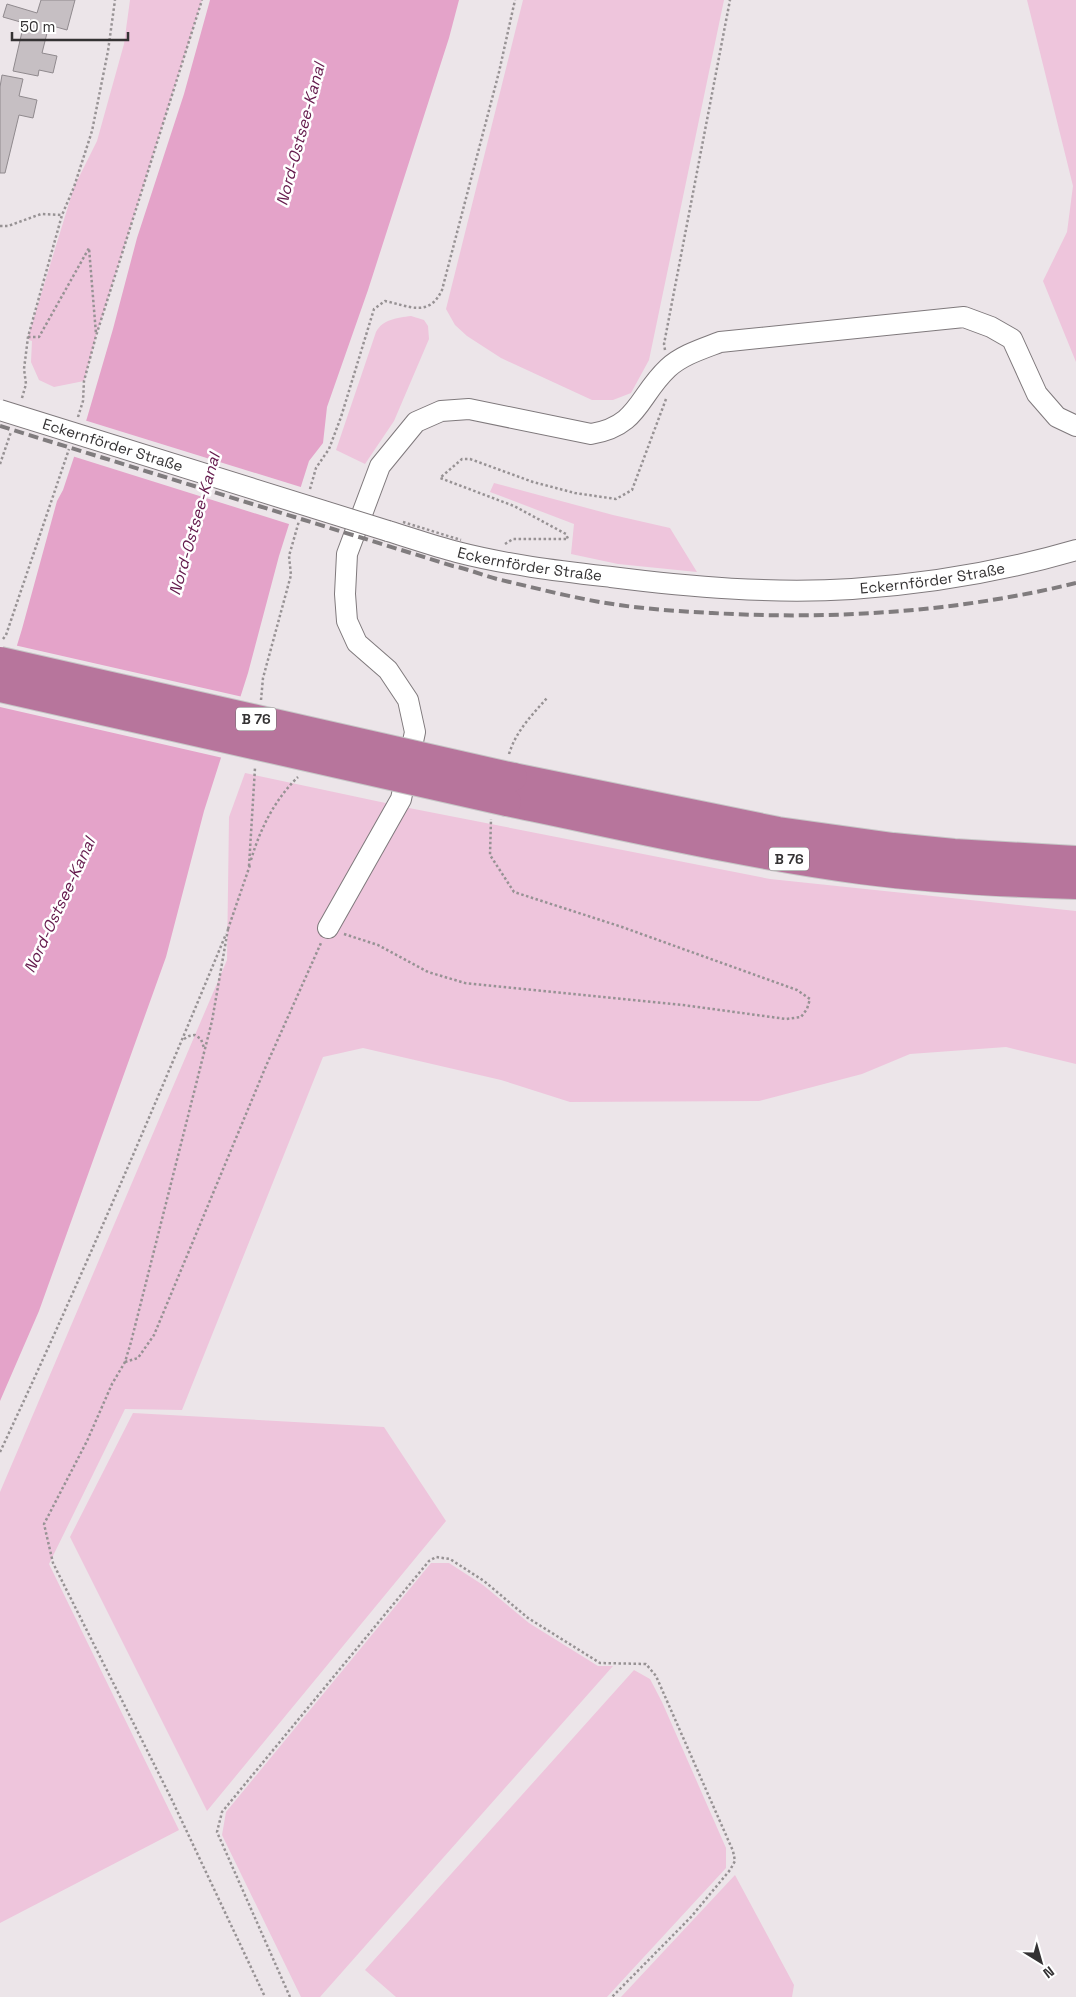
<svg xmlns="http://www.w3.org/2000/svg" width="1076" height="1997" font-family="'Space Grotesk',sans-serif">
  <rect width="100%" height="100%" fill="#ece5e9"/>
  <path fill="#eec5dc" d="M130,0H202L96,336L84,381L54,387L39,380L31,362L32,341L29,340L28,337L74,187L97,141L124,44Z
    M523,0H724L649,360L631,393L613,400H592L501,358L467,336L455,325L446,309Z
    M1027,0H1076V362L1043,281L1067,232L1073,186Z
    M411,316L424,320L428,326L429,339L394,421L365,464L336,450L376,332C383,319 397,318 411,316Z
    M494,483L613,515L670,528L697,572L618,564L571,554L574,524L490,492Z
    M245,773L409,808L770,879L1076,911V1064L1006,1047L910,1054L862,1074L759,1101L570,1102L501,1080L363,1048L323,1057L182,1410L125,1409L49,1564L179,1830L0,1923V1492L227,960L229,817Z
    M133,1413L384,1427L446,1521L207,1811L70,1537Z
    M431,1563H449L483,1585L529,1623L598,1666H613L320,1997H301L222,1835L226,1812Z
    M634,1670L650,1679L662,1702L726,1848V1868L607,1997H396L365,1970Z
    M735,1875L794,1985L792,1997H621Z"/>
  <path fill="#e4a3c9" d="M210,0H459L449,38L368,290L327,407L323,443L309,461L279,556L248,673L204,811L166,957L39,1311L0,1401V701L22,629L57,501L63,490L87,418L113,329L137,238L184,94Z"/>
  <path fill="#ece5e9" d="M84,420L304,488L292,525L72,456Z
    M14,645L243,697L223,758L0,707V692Z"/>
  <path fill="#c6bfc3" stroke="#908a8e" d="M41,0H75L67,30L49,25L42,53L57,56L53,73L39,70L38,76L13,71L24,23L3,17L7,4L37,13Z
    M2,75L23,79L19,96L37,100L33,118L19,115L5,173H0V87Z"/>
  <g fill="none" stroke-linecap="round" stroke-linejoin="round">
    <g stroke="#7f797c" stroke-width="22">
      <g id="minor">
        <path id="s1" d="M388,531C411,538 434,546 457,552C507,565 560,571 611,577C691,587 771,594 852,589C927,584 1004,571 1076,550"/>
        <path d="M328,928L401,799L415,732L408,700L388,670L357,643L347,621L345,594L347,554L380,466L416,422L441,411L469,409L591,434C639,426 638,396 668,368C682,355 702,349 720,342L964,317L991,327L1012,339L1037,394L1057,417L1076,426"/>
      </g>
    </g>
    <g stroke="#c6c6c6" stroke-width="30">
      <path id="highway" d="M513,777L778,831L893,847L954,853L1076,860
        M507,802C624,826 742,854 861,870C932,879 1004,883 1076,885"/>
    </g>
    <path stroke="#979294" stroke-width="2.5" stroke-dasharray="2.5 2.5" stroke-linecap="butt" d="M0,226H8L41,214L62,215
      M28,337H39L89,248L96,334
      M665,350L664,344L730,0
      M22,398L26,384L24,369L28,337L62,215L74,187L92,131L108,51L115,0
      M78,417L83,401L84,381L96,336L202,0
      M0,464L11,432
      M310,489L316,468L329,449L341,417L374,309L385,301C409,306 429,318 442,290L499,72L515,0
      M505,544L513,539H568L566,534L514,506L440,478L462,459H470L533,482L575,493L616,499L632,490L666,399
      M3,639L6,635L69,449
      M261,700L263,678L291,575L289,556L299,521
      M509,754C516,731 532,715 547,698
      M251,860C260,829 275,799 298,777
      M249,866L255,768
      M228,929L212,1021L131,1342L125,1362L112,1384L87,1441L44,1524L53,1563L171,1798L265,1997
      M228,929L250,865
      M344,934L378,945L428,972L465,983L683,1005L786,1019L801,1017L807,1009L810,999L797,990L622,927L514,892L490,855L491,819
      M184,1039L189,1036L195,1035L201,1039L204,1048
      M125,1362L138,1358L154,1335L266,1066L321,943
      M0,1452C80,1282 154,1108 226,934
      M290,1997L217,1832L222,1812L429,1561L436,1557L450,1559L484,1581L528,1618L600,1663L646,1664L656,1676L733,1851L735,1861L730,1870L691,1917L612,1997"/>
    <use href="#minor" stroke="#fff" stroke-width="20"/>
    <use href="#highway" stroke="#b7759c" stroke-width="28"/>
    <path stroke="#807c7e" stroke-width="4" stroke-dasharray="10 5" stroke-linecap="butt" d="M0,426L453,566C468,569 482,575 497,579C527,586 558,594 589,600C630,608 671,611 712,613C835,620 957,612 1076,583"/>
    <g stroke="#7f797c" stroke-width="22" stroke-linecap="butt">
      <g id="minor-bridge">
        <path id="s2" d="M0,410L388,531"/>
      </g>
    </g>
    <g stroke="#c6c6c6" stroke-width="30" stroke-linecap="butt">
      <path id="highway-bridge" d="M0,661L513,777
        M0,688L507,802"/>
    </g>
    <path stroke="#979294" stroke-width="2.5" stroke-dasharray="2.5 2.5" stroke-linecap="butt" d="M403,522L461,540"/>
    <use href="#minor-bridge" stroke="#fff" stroke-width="20"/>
    <use href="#highway-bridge" stroke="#b7759c" stroke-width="28"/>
  </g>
  <g text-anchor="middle" stroke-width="5" stroke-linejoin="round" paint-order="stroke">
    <g fill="#fff" stroke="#717070" stroke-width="1">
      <rect x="236" y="707.5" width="40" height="23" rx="4"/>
      <rect x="769" y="847.5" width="40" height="23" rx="4"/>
    </g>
    <g font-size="14" font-weight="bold" fill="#343233">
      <text x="256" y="724">B 76</text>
      <text x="789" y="864">B 76</text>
    </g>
    <g font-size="15" fill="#343233" stroke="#fff">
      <text dy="5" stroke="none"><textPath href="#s2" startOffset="118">Eckernförder Straße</textPath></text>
      <text dy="5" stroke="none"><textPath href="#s1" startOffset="146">Eckernförder Straße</textPath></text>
      <text dy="5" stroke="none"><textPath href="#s1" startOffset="551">Eckernförder Straße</textPath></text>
    </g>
    <g font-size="16" font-style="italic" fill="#641a4c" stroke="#fff">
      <text transform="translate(300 134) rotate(-75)" y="6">Nord-Ostsee-Kanal</text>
      <text transform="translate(194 524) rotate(-74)" y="6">Nord-Ostsee-Kanal</text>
      <text transform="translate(59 905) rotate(-65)" y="6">Nord-Ostsee-Kanal</text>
    </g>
  </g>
  <g transform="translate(1041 1962) rotate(143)" stroke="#ffffff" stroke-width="4" paint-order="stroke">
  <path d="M0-4L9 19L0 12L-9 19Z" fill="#343233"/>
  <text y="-8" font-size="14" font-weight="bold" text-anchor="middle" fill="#343233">N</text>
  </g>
  <path d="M12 32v8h116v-8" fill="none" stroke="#343233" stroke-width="2.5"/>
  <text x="20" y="32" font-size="15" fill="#343233" stroke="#ffffff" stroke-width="4" paint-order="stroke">50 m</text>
</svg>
